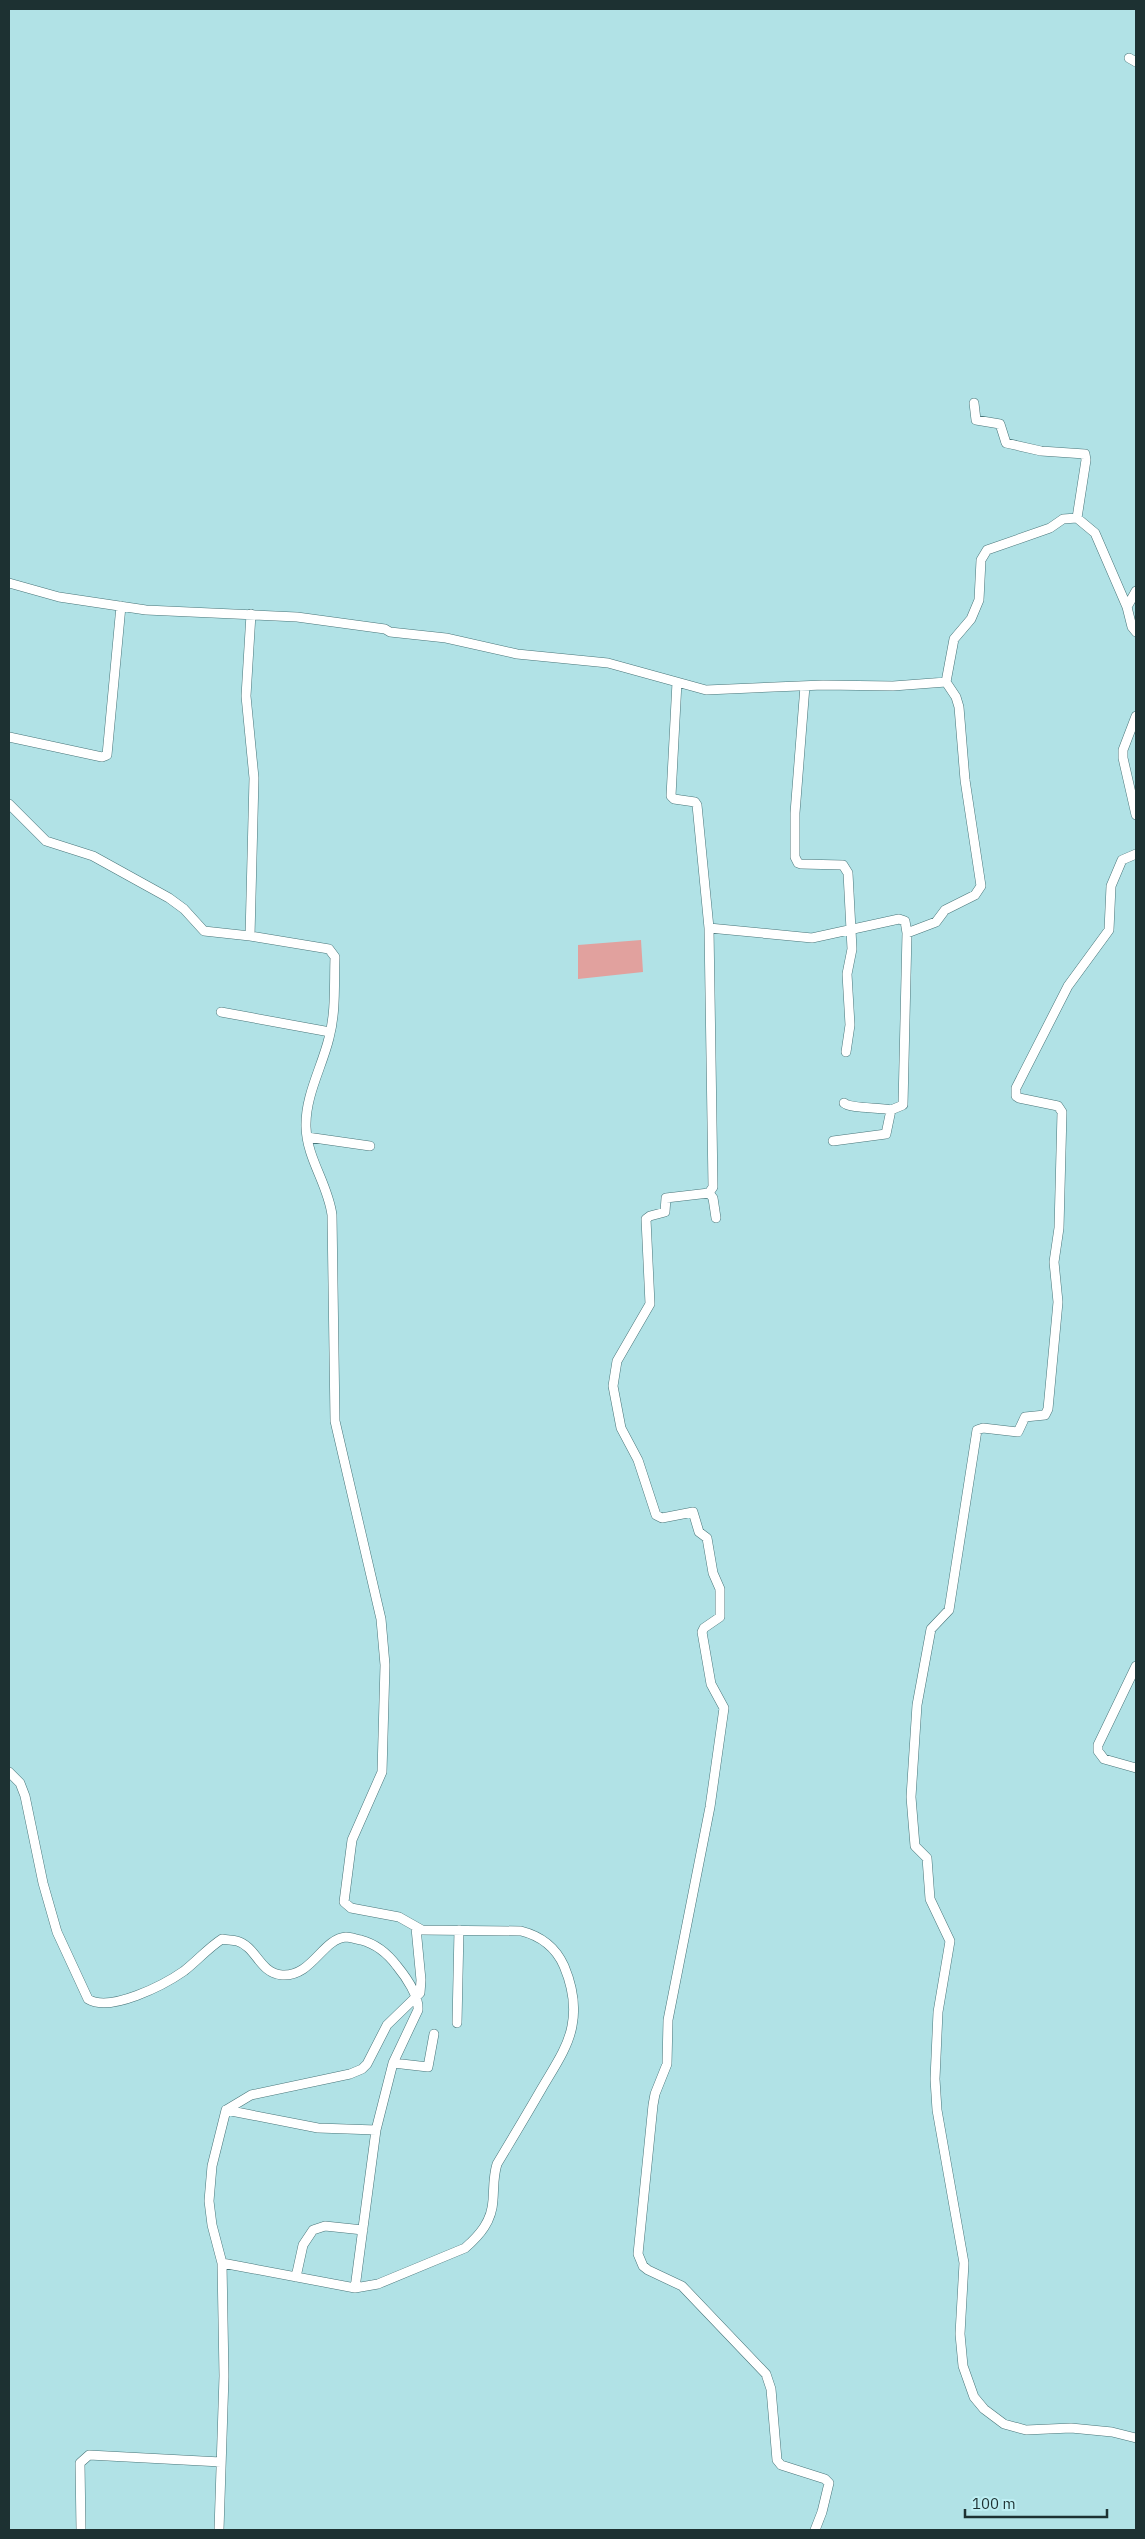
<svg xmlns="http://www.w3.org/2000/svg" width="1145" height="2539" font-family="'IBM Plex Sans',sans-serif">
  <rect width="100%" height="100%" fill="#b1e2e6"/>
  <path fill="#e1a19e" d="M641,940L643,972L578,979V945Z"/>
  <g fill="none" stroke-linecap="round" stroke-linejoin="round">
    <g stroke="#487579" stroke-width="10">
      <path id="minor" d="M1129,58L1136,62
        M974,403L976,420L1000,424L1006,443L1041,451L1085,454L1086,460L1077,518
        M9,583L59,597L146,610L297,617L385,629L390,632L446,638L517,654L608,663L706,690L823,685L893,686L946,682L954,639L971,619L979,600L981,560L987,550L1050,528L1063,519L1077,518L1095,533L1127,607
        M1136,591L1127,607L1132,627L1136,632
        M677,682L671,796L674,799L695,802L697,805L709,928L713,1187L709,1193L666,1198L665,1212L650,1216L646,1219L650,1304L617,1361L613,1386L621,1428L638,1460L656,1515L662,1518L693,1512L699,1532L707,1538L713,1573L720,1589V1617L704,1628L702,1632L711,1684L724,1708L710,1807L668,2020L667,2064L655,2094L653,2105L638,2254L643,2266L648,2270L682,2286L766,2374L771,2389L777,2460L781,2465L825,2479L829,2483L822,2512L815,2530
        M805,686L795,813V857L798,863L801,864L843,865L848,873L852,949L847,974L850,1025L846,1052
        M1136,716L1123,750V758L1136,815
        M9,737L102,757L107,755L121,606
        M9,804L46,841L93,856L169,898L184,909L204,931L250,936
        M1136,854L1122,860L1111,886L1109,930L1068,986L1016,1088V1096L1019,1098L1058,1106L1062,1112L1059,1228L1054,1262L1058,1302L1048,1409L1045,1415L1025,1417L1018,1432L983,1428L977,1430L949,1610L931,1629L917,1705L911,1797L915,1846L927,1858L930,1899L950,1941L938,2012L935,2079L937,2110L964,2263L960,2334L963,2366L974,2397L984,2409L1004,2424L1026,2430L1071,2428L1112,2432L1136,2438
        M709,928L812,938L899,919L905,921L907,933L903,1105L891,1110L886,1134L833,1141
        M907,933L936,922L945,910L975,895L981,886L965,780L959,707L956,697L946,682
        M221,1012L330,1032
        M844,1103C851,1109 879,1107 891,1110
        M307,1137L370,1146
        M709,1193L713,1198L716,1218
        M1136,1666L1098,1745V1751L1104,1759L1136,1768
        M9,1772L20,1783L25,1796L43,1883L57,1932L88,1999C110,2013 164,1985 184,1971C197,1961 208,1948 222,1939C227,1940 233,1940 237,1941C257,1947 259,1973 282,1975C312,1977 322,1939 346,1937C350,1937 356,1939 361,1940C376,1944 388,1954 397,1966C406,1977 419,1996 418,2010L393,2063L376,2130L318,2128L226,2110L212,2166L209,2201L212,2225L222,2263L224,2376L219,2530
        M457,2023L459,1930
        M393,2063L428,2067L434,2034
        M226,2110L251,2095L350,2074L362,2069L367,2064L387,2025L420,1993L421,1980L416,1928
        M222,2263L355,2288L378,2284L465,2248C480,2235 492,2221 493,2200C494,2188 493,2177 497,2164C512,2139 527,2114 542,2088C553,2069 568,2048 572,2026C576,2006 572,1985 564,1966C556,1948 541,1936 521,1931L422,1930L399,1917L351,1908L344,1902L352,1840L382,1772L385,1665L381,1619L335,1421L332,1215C328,1184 307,1159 306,1127C305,1096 322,1067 329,1038C336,1012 334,984 335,957L329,949L250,936L254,778L246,696L251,614
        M296,2277L303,2245L313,2230L325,2226L363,2230
        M355,2288L376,2130
        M81,2530L80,2463L89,2455L221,2462"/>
    </g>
    <use href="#minor" stroke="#fff" stroke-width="9"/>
  </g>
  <rect width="1145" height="2539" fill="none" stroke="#1d3132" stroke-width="20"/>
  <path d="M965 2509v8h142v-8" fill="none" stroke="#1d3132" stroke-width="2.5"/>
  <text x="972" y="2509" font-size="15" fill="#1d3132" stroke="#beeff3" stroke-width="4" paint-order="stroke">100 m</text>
</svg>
